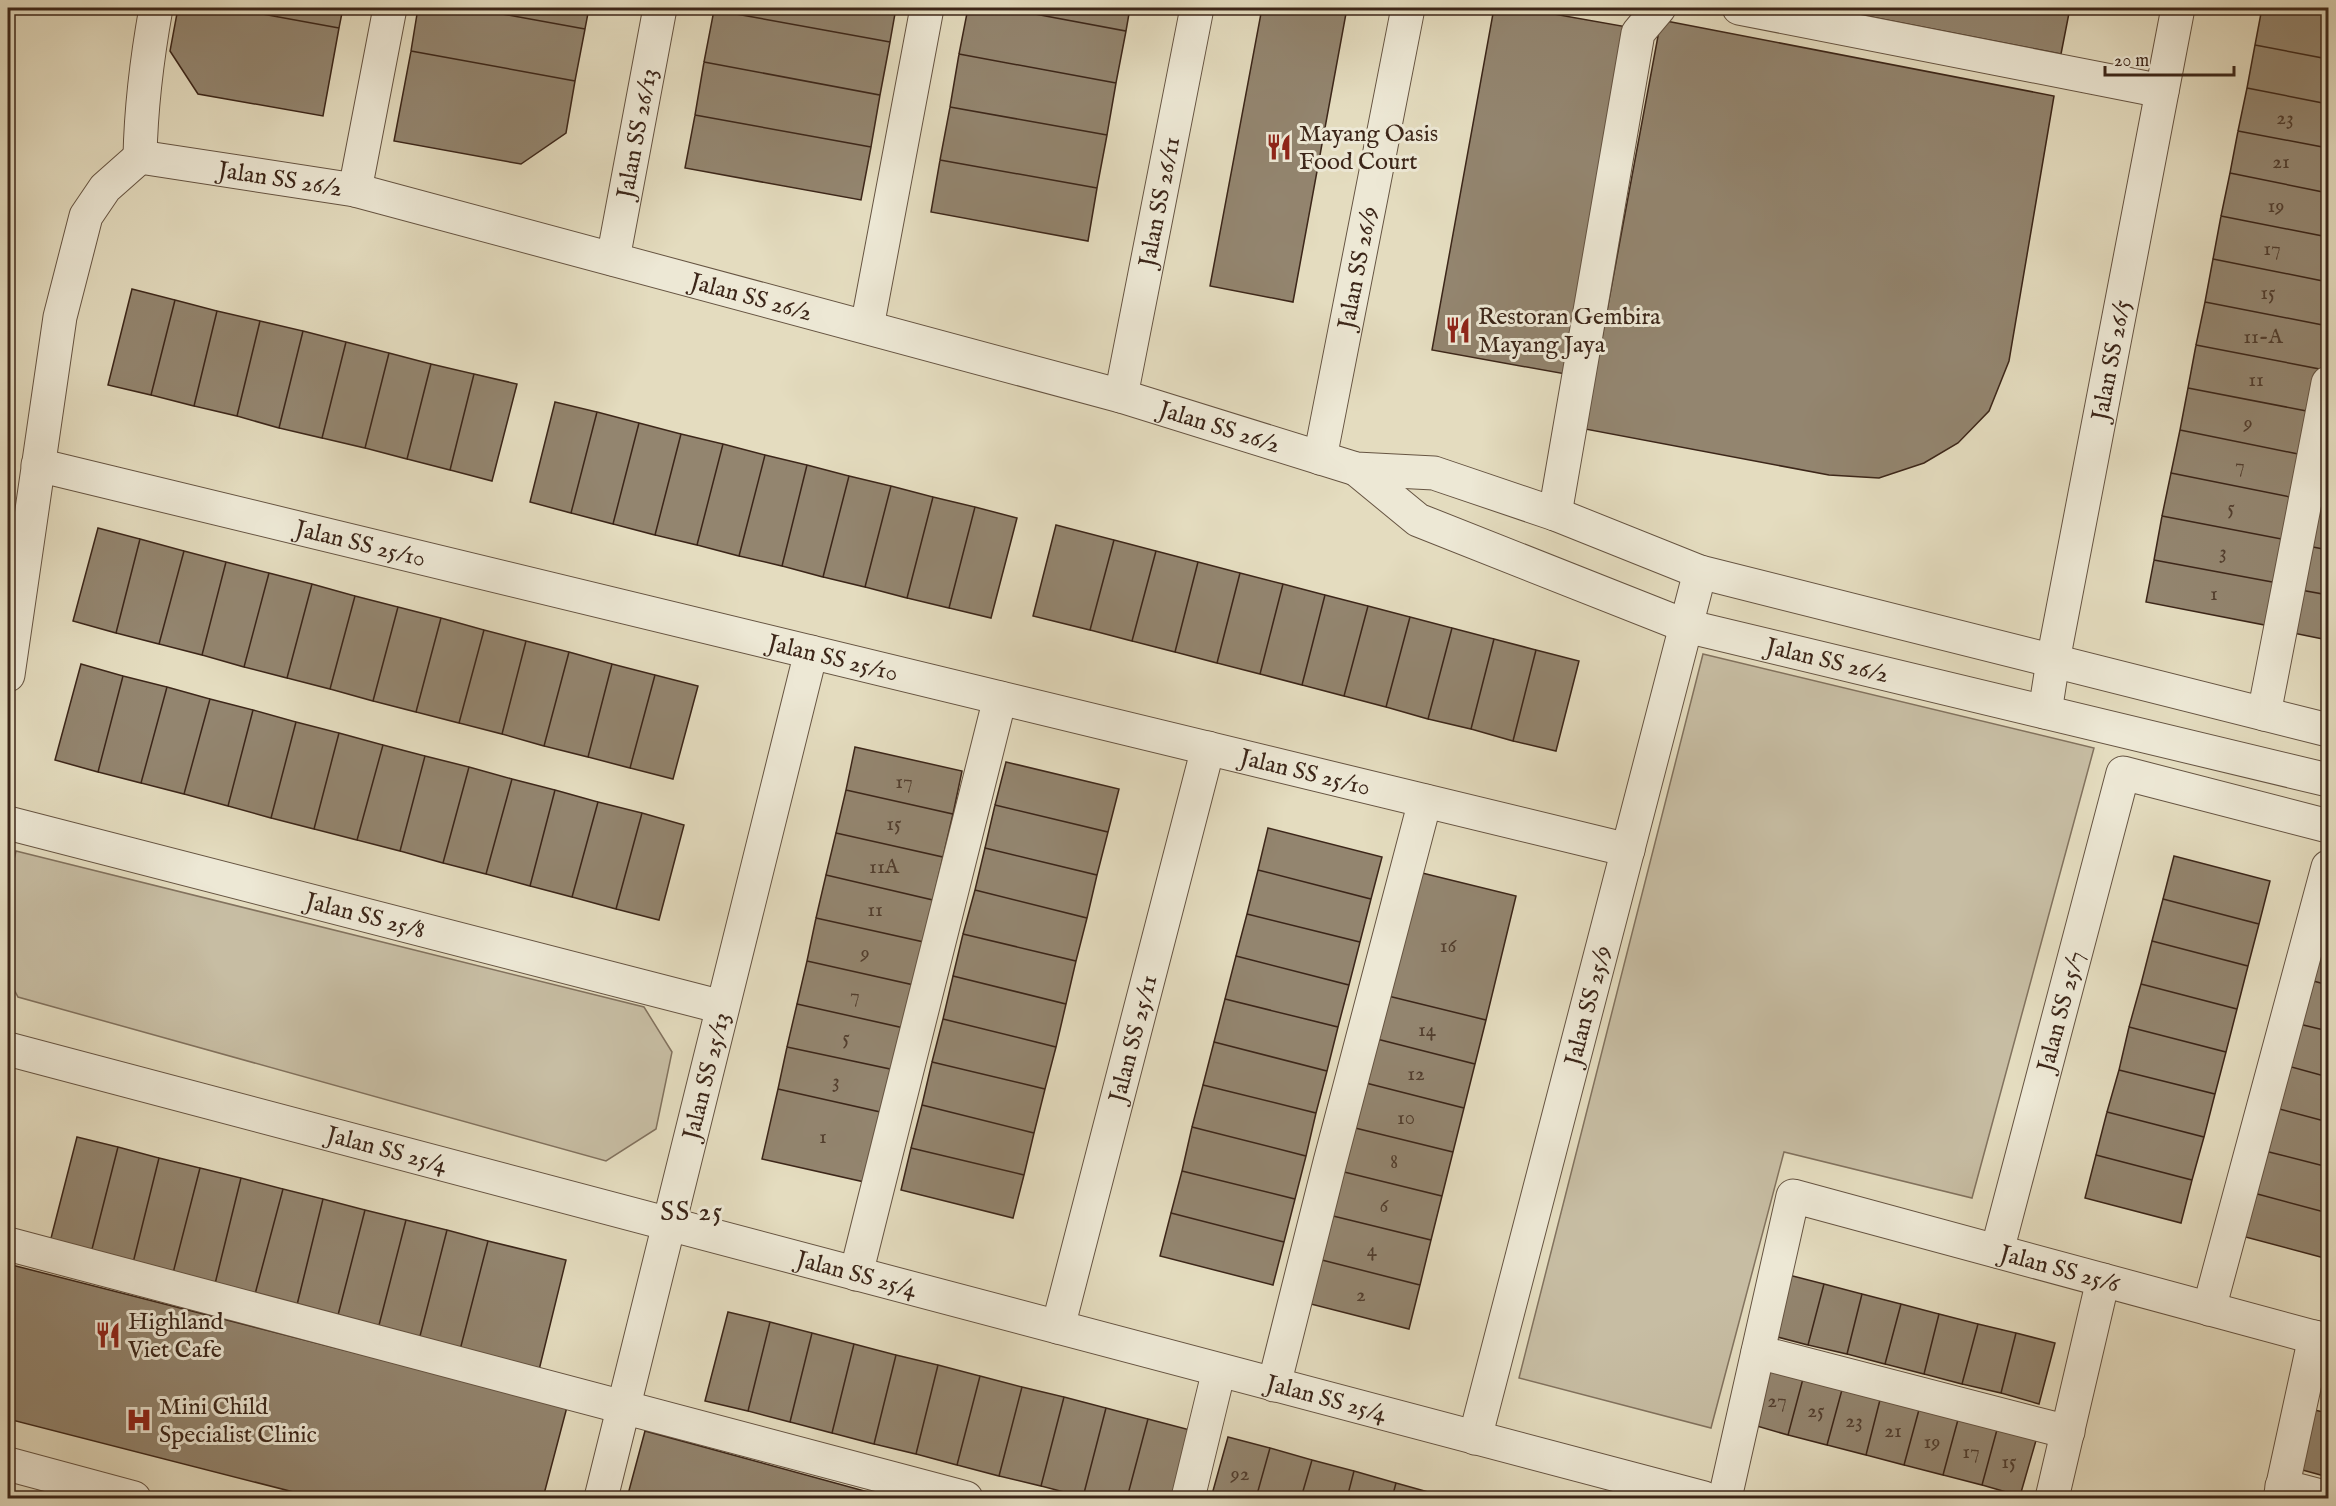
<svg xmlns="http://www.w3.org/2000/svg" width="2336" height="1506" font-family="'IM FELL English',serif">
  <rect width="100%" height="100%" fill="#e4dcbf"/>
  <filter id="stains"><feTurbulence type="fractalNoise" baseFrequency=".00333" numOctaves="4"/><feColorMatrix values="0 0 0 0 .2 0 0 0 0 .09 0 0 0 0 .02 0 0 0 .5 -.17"/></filter>
  <radialGradient id="worn" r=".72"><stop offset=".6" stop-color="#630" stop-opacity="0"/><stop offset="1" stop-color="#630" stop-opacity=".3"/></radialGradient>
  <path fill="#c7bda3" stroke="#82725e" stroke-width="1.5" d="M1703,654L2094,748L1972,1198L1784,1152L1711,1428L1519,1378Z
    M16,851L644,1007L672,1052L656,1129L606,1161L18,997L8,978V885Z"/>
  <path fill="#93856f" stroke="#3c2619" stroke-width="1.5" d="M178,8H229L339,28L323,116L198,94L170,51Z
    M229,8H343L339,28Z
    M418,8H469L585,29L575,81L411,51Z
    M469,8H589L585,29Z
    M714,8H896L890,42L714,10Z
    M968,8H1002L1126,31L1116,83L959,54Z
    M1002,8H1130L1126,31Z
    M1262,8H1347L1293,302L1210,286Z
    M1494,8H1520L1633,28L1571,375L1432,350Z
    M1825,8H2070L2061,54Z
    M2262,8H2291L2328,15V59L2255,45Z
    M2291,8H2328V15Z
    M714,10L890,42L880,95L704,62Z
    M1661,20L2054,96L2009,361L1989,411L1958,443L1924,463L1879,478L1829,475L1585,429Z
    M2255,45L2328,59V104L2247,88Z
    M411,51L575,81L566,133L521,164L394,141Z
    M959,54L1116,83L1107,135L950,107Z
    M704,62L880,95L871,147L695,115Z
    M2247,88L2328,104V148L2238,131Z
    M950,107L1107,135L1097,188L940,160Z
    M695,115L871,147L861,200L685,168Z
    M2238,131L2328,148V193L2230,173Z
    M940,160L1097,188L1088,241L931,212Z
    M2230,173L2328,193V237L2221,216Z
    M2221,216L2328,237V282L2213,259Z
    M2213,259L2328,282V326L2205,302Z
    M132,289L175,300L151,395L108,385Z
    M175,300L217,311L194,406L151,395Z
    M2205,302L2328,326V353L2325,370L2196,345Z
    M217,311L260,321L237,416L194,406Z
    M260,321L303,331L279,428L237,416Z
    M303,331L346,342L322,438L279,428Z
    M346,342L389,353L365,448L322,438Z
    M2196,345L2325,370L2317,413L2188,388Z
    M389,353L431,364L407,459L365,448Z
    M431,364L474,374L450,470L407,459Z
    M474,374L517,384L492,481L450,470Z
    M2188,388L2317,413L2308,456L2180,430Z
    M555,402L597,412L571,513L530,502Z
    M597,412L639,423L613,524L571,513Z
    M639,423L681,434L655,535L613,524Z
    M2180,430L2308,456L2300,499L2171,473Z
    M681,434L723,444L697,545L655,535Z
    M723,444L765,455L739,556L697,545Z
    M765,455L807,465L782,566L739,556Z
    M2328,461V506L2312,502Z
    M807,465L849,476L823,577L782,566Z
    M2171,473L2300,499L2292,541L2162,516Z
    M849,476L891,486L865,587L823,577Z
    M891,486L933,497L907,598L865,587Z
    M933,497L975,507L949,608L907,598Z
    M2312,502L2328,506V550L2303,545Z
    M975,507L1017,518L991,618L949,608Z
    M2162,516L2292,541L2283,584L2154,560Z
    M1056,525L1114,540L1090,630L1033,616Z
    M98,528L140,539L116,633L73,621Z
    M140,539L184,551L159,644L116,633Z
    M1114,540L1156,551L1132,641L1090,630Z
    M2303,545L2328,550V595L2295,589Z
    M184,551L226,562L202,655L159,644Z
    M1156,551L1198,562L1175,652L1132,641Z
    M2154,560L2283,584L2275,627L2146,602Z
    M226,562L269,573L244,667L202,655Z
    M1198,562L1240,573L1217,663L1175,652Z
    M269,573L312,584L287,678L244,667Z
    M1240,573L1283,584L1260,674L1217,663Z
    M312,584L355,596L330,689L287,678Z
    M1283,584L1325,595L1302,685L1260,674Z
    M2295,589L2328,595V640L2288,632Z
    M1325,595L1368,606L1344,696L1302,685Z
    M355,596L398,607L373,701L330,689Z
    M1368,606L1410,617L1386,707L1344,696Z
    M398,607L441,618L416,712L373,701Z
    M1410,617L1452,628L1428,719L1386,707Z
    M441,618L484,630L459,723L416,712Z
    M1452,628L1494,639L1471,729L1428,719Z
    M484,630L526,641L502,734L459,723Z
    M1494,639L1536,650L1513,741L1471,729Z
    M526,641L569,652L544,746L502,734Z
    M1536,650L1579,661L1556,751L1513,741Z
    M569,652L612,664L588,757L544,746Z
    M81,664L123,676L98,772L55,760Z
    M612,664L655,675L630,768L588,757Z
    M655,675L698,686L673,779L630,768Z
    M123,676L167,687L141,783L98,772Z
    M167,687L210,699L184,794L141,783Z
    M210,699L253,710L228,806L184,794Z
    M253,710L296,722L271,818L228,806Z
    M296,722L339,733L314,829L271,818Z
    M339,733L383,745L357,840L314,829Z
    M383,745L425,756L400,851L357,840Z
    M855,747L962,771L953,814L846,790Z
    M425,756L469,767L443,863L400,851Z
    M1006,762L1119,789L1108,832L995,805Z
    M469,767L512,779L486,874L443,863Z
    M512,779L555,790L530,886L486,874Z
    M555,790L598,802L572,897L530,886Z
    M846,790L953,814L943,857L836,833Z
    M598,802L642,813L616,909L572,897Z
    M995,805L1108,832L1097,875L985,848Z
    M642,813L684,825L659,920L616,909Z
    M1268,828L1382,857L1371,899L1258,870Z
    M836,833L943,857L933,900L826,875Z
    M985,848L1097,875L1087,918L975,890Z
    M2174,856L2270,881L2259,924L2163,899Z
    M1258,870L1371,899L1360,942L1247,914Z
    M1410,870L1516,896L1486,1020L1380,994Z
    M826,875L933,900L924,942L816,918Z
    M975,890L1087,918L1076,961L963,934Z
    M2163,899L2259,924L2248,966L2152,941Z
    M1247,914L1360,942L1349,985L1236,956Z
    M816,918L924,942L914,985L807,961Z
    M963,934L1076,961L1066,1004L953,976Z
    M2318,937L2328,940V985L2306,979Z
    M2152,941L2248,966L2237,1009L2141,984Z
    M1236,956L1349,985L1338,1027L1225,999Z
    M807,961L914,985L904,1028L797,1004Z
    M953,976L1066,1004L1056,1047L943,1019Z
    M2306,979L2328,985V1031L2295,1023Z
    M2141,984L2237,1009L2226,1052L2129,1027Z
    M1380,994L1486,1020L1475,1064L1369,1037Z
    M1225,999L1338,1027L1327,1071L1214,1042Z
    M797,1004L904,1028L895,1070L787,1047Z
    M943,1019L1056,1047L1045,1089L932,1062Z
    M2295,1023L2328,1031V1077L2284,1065Z
    M2129,1027L2226,1052L2215,1094L2119,1070Z
    M1369,1037L1475,1064L1464,1108L1358,1081Z
    M1214,1042L1327,1071L1316,1113L1203,1085Z
    M787,1047L895,1070L885,1113L778,1089Z
    M932,1062L1045,1089L1034,1133L922,1105Z
    M2284,1065L2328,1077V1122L2272,1107Z
    M2119,1070L2215,1094L2204,1137L2107,1112Z
    M1358,1081L1464,1108L1453,1152L1347,1126Z
    M1203,1085L1316,1113L1306,1156L1192,1127Z
    M778,1089L885,1113L869,1183L762,1159Z
    M922,1105L1034,1133L1024,1175L911,1148Z
    M2272,1107L2328,1122V1167L2261,1150Z
    M2107,1112L2204,1137L2192,1180L2096,1155Z
    M1347,1126L1453,1152L1442,1196L1336,1170Z
    M1192,1127L1306,1156L1295,1199L1182,1171Z
    M77,1137L118,1147L90,1257L49,1246Z
    M118,1147L159,1158L132,1267L90,1257Z
    M911,1148L1024,1175L1013,1218L901,1190Z
    M2261,1150L2328,1167V1213L2250,1192Z
    M2096,1155L2192,1180L2181,1223L2085,1198Z
    M159,1158L200,1168L172,1277L132,1267Z
    M200,1168L241,1178L214,1288L172,1277Z
    M1336,1170L1442,1196L1431,1240L1325,1214Z
    M1182,1171L1295,1199L1284,1242L1171,1213Z
    M241,1178L283,1189L254,1298L214,1288Z
    M283,1189L323,1199L296,1309L254,1298Z
    M2250,1192L2328,1213V1259L2238,1235Z
    M323,1199L365,1210L337,1319L296,1309Z
    M365,1210L406,1220L378,1329L337,1319Z
    M1171,1213L1284,1242L1273,1285L1160,1256Z
    M1325,1214L1431,1240L1420,1285L1314,1258Z
    M406,1220L447,1230L419,1340L378,1329Z
    M447,1230L488,1241L460,1350L419,1340Z
    M488,1241L566,1260L539,1370L460,1350Z
    M1314,1258L1420,1285L1409,1329L1303,1302Z
    M8,1264L567,1407L543,1498H317L8,1419Z
    M1785,1274L1824,1284L1808,1345L1770,1335Z
    M1824,1284L1862,1294L1847,1354L1808,1345Z
    M1862,1294L1901,1304L1885,1364L1847,1354Z
    M1901,1304L1939,1314L1924,1374L1885,1364Z
    M728,1312L770,1322L748,1411L705,1401Z
    M1939,1314L1978,1324L1962,1384L1924,1374Z
    M770,1322L812,1333L790,1422L748,1411Z
    M1978,1324L2016,1333L2001,1393L1962,1384Z
    M812,1333L854,1344L832,1433L790,1422Z
    M2016,1333L2055,1343L2039,1404L2001,1393Z
    M854,1344L896,1355L874,1444L832,1433Z
    M896,1355L938,1365L916,1454L874,1444Z
    M938,1365L980,1376L957,1465L916,1454Z
    M1765,1365L1804,1375L1788,1435L1750,1424Z
    M1804,1375L1843,1386L1827,1445L1788,1435Z
    M980,1376L1022,1387L999,1476L957,1465Z
    M1843,1386L1881,1396L1866,1455L1827,1445Z
    M1022,1387L1064,1397L1041,1486L999,1476Z
    M1881,1396L1920,1406L1904,1465L1866,1455Z
    M1064,1397L1106,1408L1083,1497L1041,1486Z
    M1920,1406L1959,1416L1943,1475L1904,1465Z
    M1106,1408L1148,1419L1127,1498L1083,1497Z
    M2310,1409L2328,1413V1477L2295,1468Z
    M1959,1416L1998,1426L1982,1485L1943,1475Z
    M1148,1419L1190,1430L1172,1498H1127Z
    M1998,1426L2037,1437L2020,1496L1982,1485Z
    M645,1431L890,1498H627Z
    M1228,1437L1270,1448L1256,1498H1211Z
    M1270,1448L1312,1460L1301,1498H1256Z
    M1312,1460L1354,1471L1347,1498H1301Z
    M1354,1471L1396,1483L1392,1498H1347Z
    M1396,1483L1439,1495L1438,1498H1392Z"/>
  <g fill="none" stroke-linecap="round" stroke-linejoin="round">
    <g stroke="#665442" stroke-width="35">
      <g id="minor">
        <path d="M1739,8L2162,91"/>
        <path id="s1" d="M140,157L355,190L1121,396L1356,469L1434,473L1555,514L1700,572L2328,730"/>
        <path d="M140,157C141,106 147,58 156,8"/>
        <path d="M355,190L390,8"/>
        <path id="s2" d="M613,259L660,8"/>
        <path d="M867,327L927,8"/>
        <path id="s3" d="M1121,396L1197,8"/>
        <path id="s4" d="M1320,458L1408,8"/>
        <path id="s5" d="M38,465L1628,850"/>
        <path id="s6" d="M1356,469L1418,520L1686,626L2328,780"/>
        <path d="M1555,514L1638,33L1659,8"/>
        <path d="M8,675L60,317L86,216L105,188L140,157"/>
        <path id="s7" d="M2045,712L2053,661L2178,8"/>
        <path d="M2264,714L2328,383"/>
        <path id="s8" d="M8,823L722,1007"/>
        <path id="s9" d="M8,1049L1704,1498"/>
        <path d="M8,1244L966,1498"/>
        <path id="s10" d="M1997,1251L2123,773L2328,826"/>
        <path d="M856,1274L1000,698"/>
        <path d="M2209,1309L2328,867"/>
        <path id="s11" d="M1058,1327L1208,748"/>
        <path d="M1758,1352L2068,1432"/>
        <path d="M1274,1385L1330,1162L1425,801"/>
        <path id="s12" d="M1475,1438L1700,572"/>
        <path d="M8,1464L134,1498"/>
        <path d="M2282,1486L2328,1498"/>
        <path id="s13" d="M601,1498L811,652"/>
        <path d="M1188,1498L1219,1370"/>
        <path id="s14" d="M1725,1498L1793,1196L2328,1341"/>
        <path d="M2052,1498L2103,1280"/>
        <path d="M2280,1498L2315,1337"/>
      </g>
    </g>
    <use href="#minor" stroke="#ede8d5" stroke-width="33"/>
  </g>
  <defs>
    <g id="restaurant-bare" transform="scale(2.07)"><path d="M-5-6h1v4h1v-4h1v4h1v-4h1v5L-1.5 .5V6h-2V.5L-5-1ZM5-6V6H3V1.5H1.5Q1.5-4 5-6Z" fill="#8f2418" stroke="#ede8d5" stroke-width="2.5" paint-order="stroke"/></g>
    <g id="hospital-bare" transform="scale(2.07)"><path d="M-5-5h3v3.5h4V-5h3V5h-3V1.5h-4V5h-3Z" fill="#8f2418" stroke="#ede8d5" stroke-width="2.5" paint-order="stroke"/></g>
  </defs>
  <g fill-rule="evenodd">
    <use href="#restaurant-bare" x="1279" y="147"/>
    <use href="#restaurant-bare" x="1458" y="330"/>
    <use href="#restaurant-bare" x="108" y="1335"/>
    <use href="#hospital-bare" x="139" y="1420"/>
  </g>
  <g text-anchor="middle" stroke-width="6" stroke-linejoin="round" paint-order="stroke">
    <g font-size="21" fill="#523e2e">
      <text x="2285" y="124">23</text>
      <text x="2281" y="168">21</text>
      <text x="2276" y="212">19</text>
      <text x="2272" y="255">17</text>
      <text x="2268" y="299">15</text>
      <text x="2263" y="343">11-A</text>
      <text x="2256" y="386">11</text>
      <text x="2248" y="429">9</text>
      <text x="2240" y="472">7</text>
      <text x="2231" y="514">5</text>
      <text x="2223" y="558">3</text>
      <text x="2214" y="600">1</text>
      <text x="904" y="788">17</text>
      <text x="894" y="830">15</text>
      <text x="884" y="873">11A</text>
      <text x="875" y="916">11</text>
      <text x="1448" y="952">16</text>
      <text x="865" y="959">9</text>
      <text x="855" y="1002">7</text>
      <text x="1427" y="1036">14</text>
      <text x="846" y="1044">5</text>
      <text x="1416" y="1080">12</text>
      <text x="836" y="1087">3</text>
      <text x="1406" y="1124">10</text>
      <text x="823" y="1143">1</text>
      <text x="1394" y="1168">8</text>
      <text x="1384" y="1212">6</text>
      <text x="1372" y="1256">4</text>
      <text x="1361" y="1301">2</text>
      <text x="1777" y="1407">27</text>
      <text x="1816" y="1417">25</text>
      <text x="1854" y="1427">23</text>
      <text x="1893" y="1437">21</text>
      <text x="1932" y="1448">19</text>
      <text x="1971" y="1458">17</text>
      <text x="2009" y="1468">15</text>
      <text x="1240" y="1480">92</text>
    </g>
    <g font-size="24" fill="#3c2619" stroke="#ede8d5">
      <text dy="8" stroke="none"><textPath href="#s2" startOffset="128">Jalan SS 26/13</textPath></text>
      <text dy="8" stroke="none"><textPath href="#s1" startOffset="142">Jalan SS 26/2</textPath></text>
      <text dy="8" stroke="none"><textPath href="#s3" startOffset="198">Jalan SS 26/11</textPath></text>
      <text dy="8" stroke="none"><textPath href="#s4" startOffset="194">Jalan SS 26/9</textPath></text>
      <text dy="8" stroke="none"><textPath href="#s1" startOffset="628">Jalan SS 26/2</textPath></text>
      <text dy="8" stroke="none"><textPath href="#s7" startOffset="358">Jalan SS 26/5</textPath></text>
      <text dy="8" stroke="none"><textPath href="#s1" startOffset="1114">Jalan SS 26/2</textPath></text>
      <text dy="8" stroke="none"><textPath href="#s5" startOffset="332">Jalan SS 25/10</textPath></text>
      <text dy="8" stroke="none"><textPath href="#s5" startOffset="818">Jalan SS 25/10</textPath></text>
      <text dy="8" stroke="none"><textPath href="#s6" startOffset="514">Jalan SS 26/2</textPath></text>
      <text dy="8" stroke="none"><textPath href="#s5" startOffset="1304">Jalan SS 25/10</textPath></text>
      <text dy="8" stroke="none"><textPath href="#s8" startOffset="369">Jalan SS 25/8</textPath></text>
      <text dy="8" stroke="none"><textPath href="#s12" startOffset="447">Jalan SS 25/9</textPath></text>
      <text dy="8" stroke="none"><textPath href="#s10" startOffset="248">Jalan SS 25/7</textPath></text>
      <text dy="8" stroke="none"><textPath href="#s11" startOffset="298">Jalan SS 25/11</textPath></text>
      <text dy="8" stroke="none"><textPath href="#s13" startOffset="435">Jalan SS 25/13</textPath></text>
      <text dy="8" stroke="none"><textPath href="#s9" startOffset="392">Jalan SS 25/4</textPath></text>
      <text dy="8" stroke="none"><textPath href="#s14" startOffset="586">Jalan SS 25/6</textPath></text>
      <text dy="8" stroke="none"><textPath href="#s9" startOffset="878">Jalan SS 25/4</textPath></text>
      <text dy="8" stroke="none"><textPath href="#s9" startOffset="1364">Jalan SS 25/4</textPath></text>
    </g>
    <g font-size="24" fill="#3c2619" stroke="#ede8d5" text-anchor="start">
      <text x="1299" y="141">Mayang Oasis<tspan x="1299" dy="28">Food Court</tspan></text>
      <text x="1478" y="324">Restoran Gembira<tspan x="1478" dy="28">Mayang Jaya</tspan></text>
      <text x="128" y="1329">Highland<tspan x="128" dy="28">Viet Cafe</tspan></text>
      <text x="159" y="1414">Mini Child<tspan x="159" dy="28">Specialist Clinic</tspan></text>
    </g>
    <g font-size="27" letter-spacing="1.5" fill="#3c2619" stroke="#ede8d5">
      <text x="692" y="1220">SS 25</text>
    </g>
  </g>
  <rect width="2336" height="1506" fill="none" stroke="#e4dcbf" stroke-width="30"/>
  <rect x="9" y="9" width="2318" height="1488" fill="none" stroke="#3c2619" stroke-width="3"/>
  <rect x="15" y="15" width="2306" height="1476" fill="none" stroke="#3c2619" stroke-width="1.5"/>
  <path d="M2105 66v9h129v-9" fill="none" stroke="#3c2619" stroke-width="3"/>
  <text x="2114" y="66" font-size="18" fill="#3c2619" stroke="#ede8d5" stroke-width="4.5" paint-order="stroke">20 m</text>
  <rect width="100%" height="100%" filter="url(#stains)"/>
  <rect width="100%" height="100%" fill="url(#worn)"/>
</svg>
